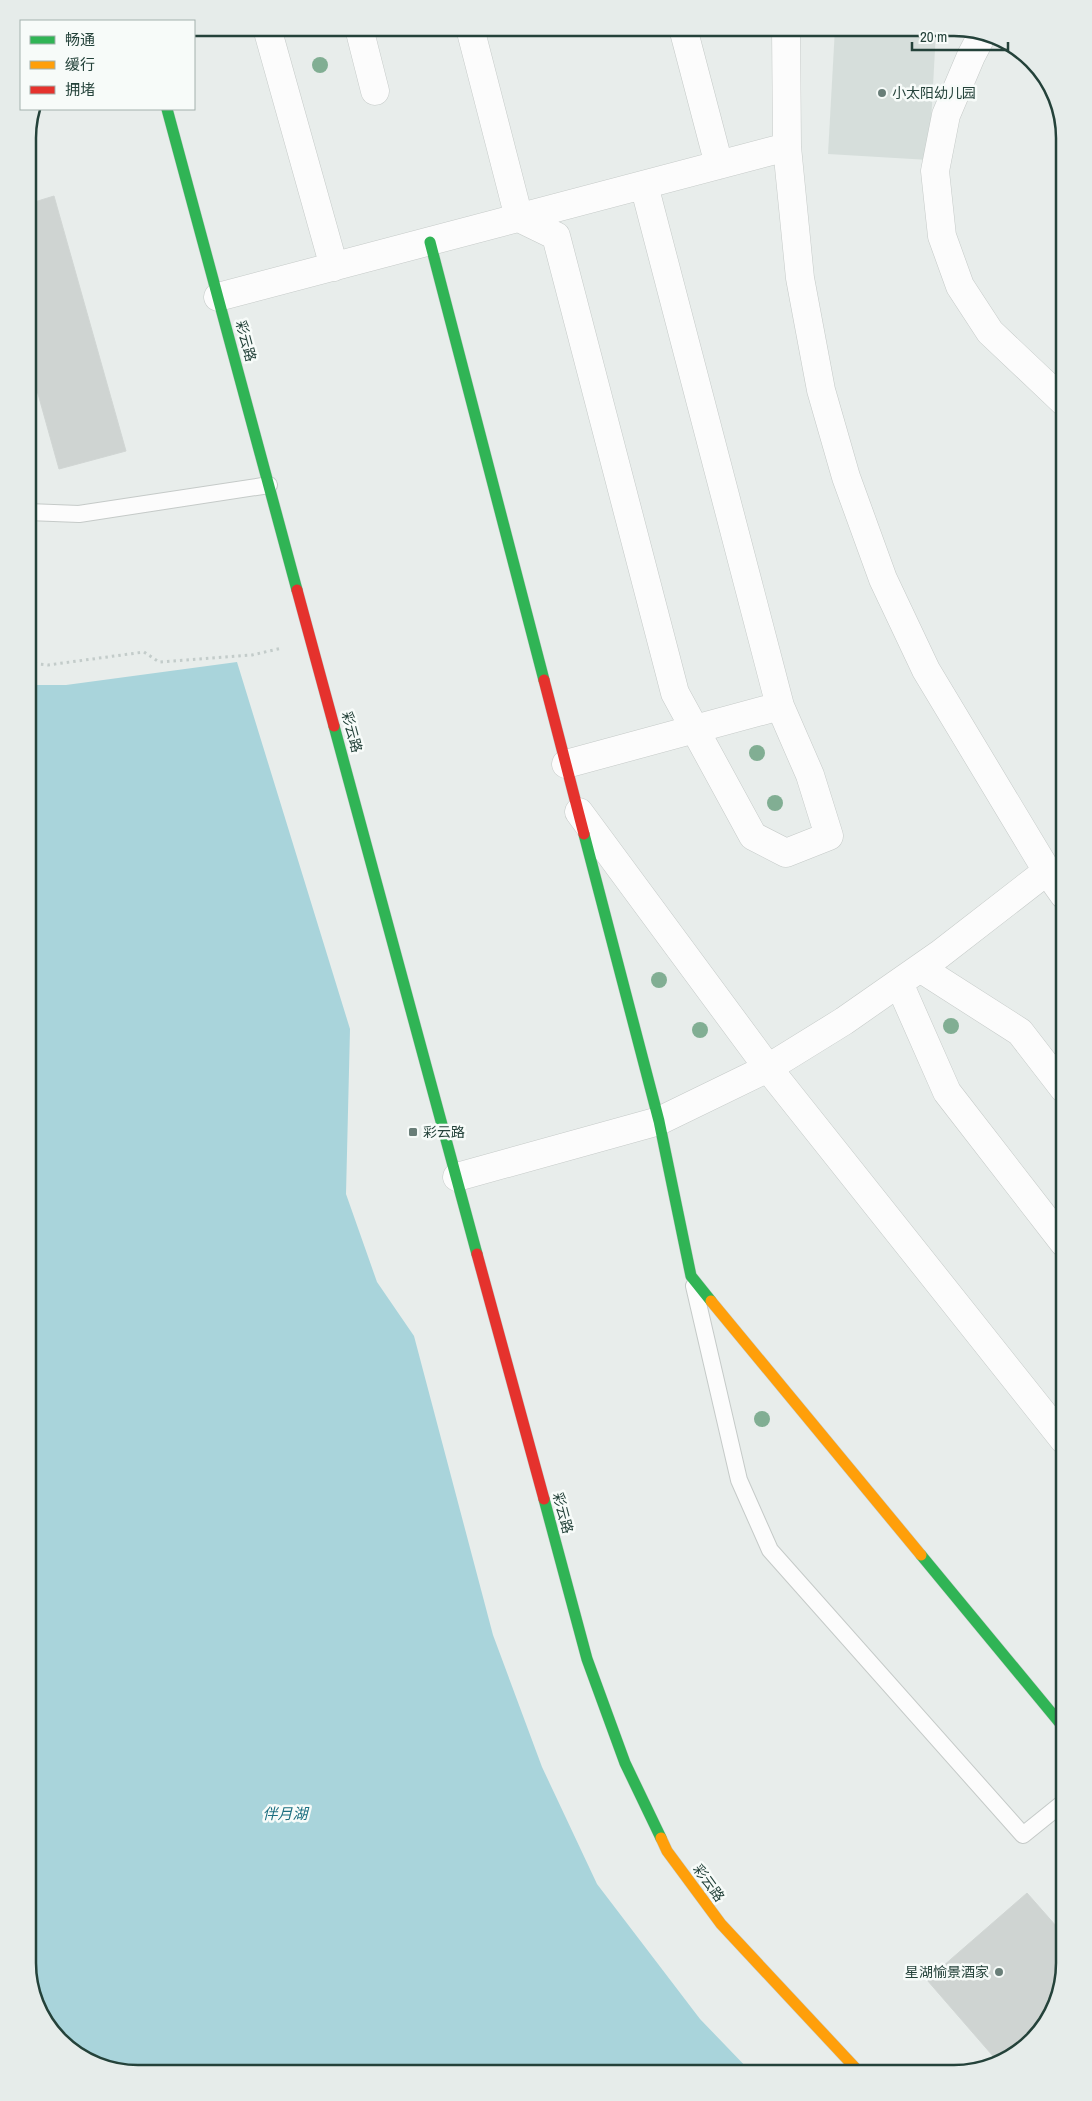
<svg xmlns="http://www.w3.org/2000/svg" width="1092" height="2101" font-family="'Archivo Narrow','Noto Sans SC',sans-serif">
  <rect width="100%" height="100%" fill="#e8edeb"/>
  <path fill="#d6dedb" d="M835,28L936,31L929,160L828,154Z"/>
  <path fill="#a9d4db" d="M237,662L350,1029L346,1194L377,1282L414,1336L493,1635L542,1767L597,1884L700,2019L752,2073H131L76,2055L36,2005L28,1963V685H66Z"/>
  <path fill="#cfd4d2" stroke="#d1d6d4" d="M54,196L126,451L59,469L28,358V204Z
    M1027,1893L1064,1935V1963L1046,2025L999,2063L927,1980Z"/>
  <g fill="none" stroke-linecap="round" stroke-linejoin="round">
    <g stroke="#c5cac8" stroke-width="18">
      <path id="lane" d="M28,512L79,514L269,485
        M694,1286L739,1480L770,1550L1023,1835L1064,1802"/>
    </g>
    <g stroke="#c5cac8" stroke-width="29">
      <path id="street" d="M267,28L334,267
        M359,28L375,91
        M470,28L519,218L556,236L675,693L753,836L786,853L829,836L810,775L780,706L644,185
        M683,28L719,165
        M786,28L787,147L800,278L821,390L846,477L883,579L926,670L1047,871L1064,895
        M982,35L971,56L946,115L935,171L942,236L960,286L990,332L1064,402
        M218,297L787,147
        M566,764L780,706
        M579,812L768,1068L1064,1440
        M920,968L1020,1032L1064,1089
        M899,983L947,1092L1064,1243
        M457,1177L659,1121L768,1068L844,1021L940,954L1047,871"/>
    </g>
    <g stroke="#c3cbc8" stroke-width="12">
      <path id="fast" d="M167,109L297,590
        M430,242L544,680
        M334,726L477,1254
        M584,834L659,1121L691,1276L711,1301
        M544,1499L587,1659L625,1763L661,1838
        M921,1555L1064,1728"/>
    </g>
    <g stroke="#c3cbc8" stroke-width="12">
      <path id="slow" d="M711,1301L921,1555
        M661,1838L667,1851L721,1924L860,2073"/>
    </g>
    <g stroke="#c3cbc8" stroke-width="12">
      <path id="jam" d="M297,590L334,726
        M544,680L584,834
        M477,1254L544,1499"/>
    </g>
    <path stroke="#c3ccca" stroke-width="3" stroke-dasharray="2.5 4" stroke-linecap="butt" d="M28,663L48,665L144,652L159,662L252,655L282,648"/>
    <use href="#lane" stroke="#fcfcfc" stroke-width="16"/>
    <use href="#street" stroke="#fcfcfc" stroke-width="28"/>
    <use href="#fast" stroke="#30b455" stroke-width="11"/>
    <use href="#slow" stroke="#ff9f0a" stroke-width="11"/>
    <use href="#jam" stroke="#e5322d" stroke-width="11"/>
  </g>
  <g fill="#81ae93">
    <circle cx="320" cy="65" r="8"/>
    <circle cx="757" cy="753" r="8"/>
    <circle cx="775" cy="803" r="8"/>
    <circle cx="659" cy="980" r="8"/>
    <circle cx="951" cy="1026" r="8"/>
    <circle cx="700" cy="1030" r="8"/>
    <circle cx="762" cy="1419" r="8"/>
  </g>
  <g fill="#697e78" stroke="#f7fbf9" stroke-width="2">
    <circle cx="882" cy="93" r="5"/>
    <rect x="408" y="1127" width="10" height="10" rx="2.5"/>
    <circle cx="999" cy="1972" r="5"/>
  </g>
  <g text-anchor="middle" stroke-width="5" stroke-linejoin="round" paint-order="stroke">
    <g font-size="14" fill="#24423a" stroke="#f7fbf9" text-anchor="start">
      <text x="892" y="98">小太阳幼儿园</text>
      <text x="423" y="1137">彩云路</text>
      <text x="989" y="1977" text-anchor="end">星湖愉景酒家</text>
    </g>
    <g font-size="14" fill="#24423a" stroke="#f7fbf9">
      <text transform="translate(246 341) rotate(75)" y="5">彩云路</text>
      <text transform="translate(352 732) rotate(75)" y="5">彩云路</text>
      <text transform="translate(563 1513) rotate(75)" y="5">彩云路</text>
      <text transform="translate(709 1883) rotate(54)" y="5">彩云路</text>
    </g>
    <g font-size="15" font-style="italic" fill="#1c6f80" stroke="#f7fbf9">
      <text x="285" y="1819">伴月湖</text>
    </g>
  </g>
  <path d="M0 0H1092V2101H0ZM138 36H954A102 102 0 0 1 1056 138V1963A102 102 0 0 1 954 2065H138A102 102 0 0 1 36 1963V138A102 102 0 0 1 138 36Z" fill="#e6ecea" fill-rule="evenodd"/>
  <path fill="none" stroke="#24423a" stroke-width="2.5" d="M138 36H954A102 102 0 0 1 1056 138V1963A102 102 0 0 1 954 2065H138A102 102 0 0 1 36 1963V138A102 102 0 0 1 138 36Z"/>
  <rect x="20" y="20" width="175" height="90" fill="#f7fbf9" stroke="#a3b1ad"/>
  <rect x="30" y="36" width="25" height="8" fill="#30b455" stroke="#a3b1ad"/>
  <text x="65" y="45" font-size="15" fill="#24423a">畅通</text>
  <rect x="30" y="61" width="25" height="8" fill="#ff9f0a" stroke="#a3b1ad"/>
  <text x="65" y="70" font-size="15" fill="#24423a">缓行</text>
  <rect x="30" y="86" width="25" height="8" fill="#e5322d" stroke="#a3b1ad"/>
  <text x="65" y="95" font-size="15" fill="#24423a">拥堵</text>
  <path d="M912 42v8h96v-8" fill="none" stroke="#24423a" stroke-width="2.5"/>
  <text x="920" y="42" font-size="15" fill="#24423a" stroke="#f7fbf9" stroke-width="4" paint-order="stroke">20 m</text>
</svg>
